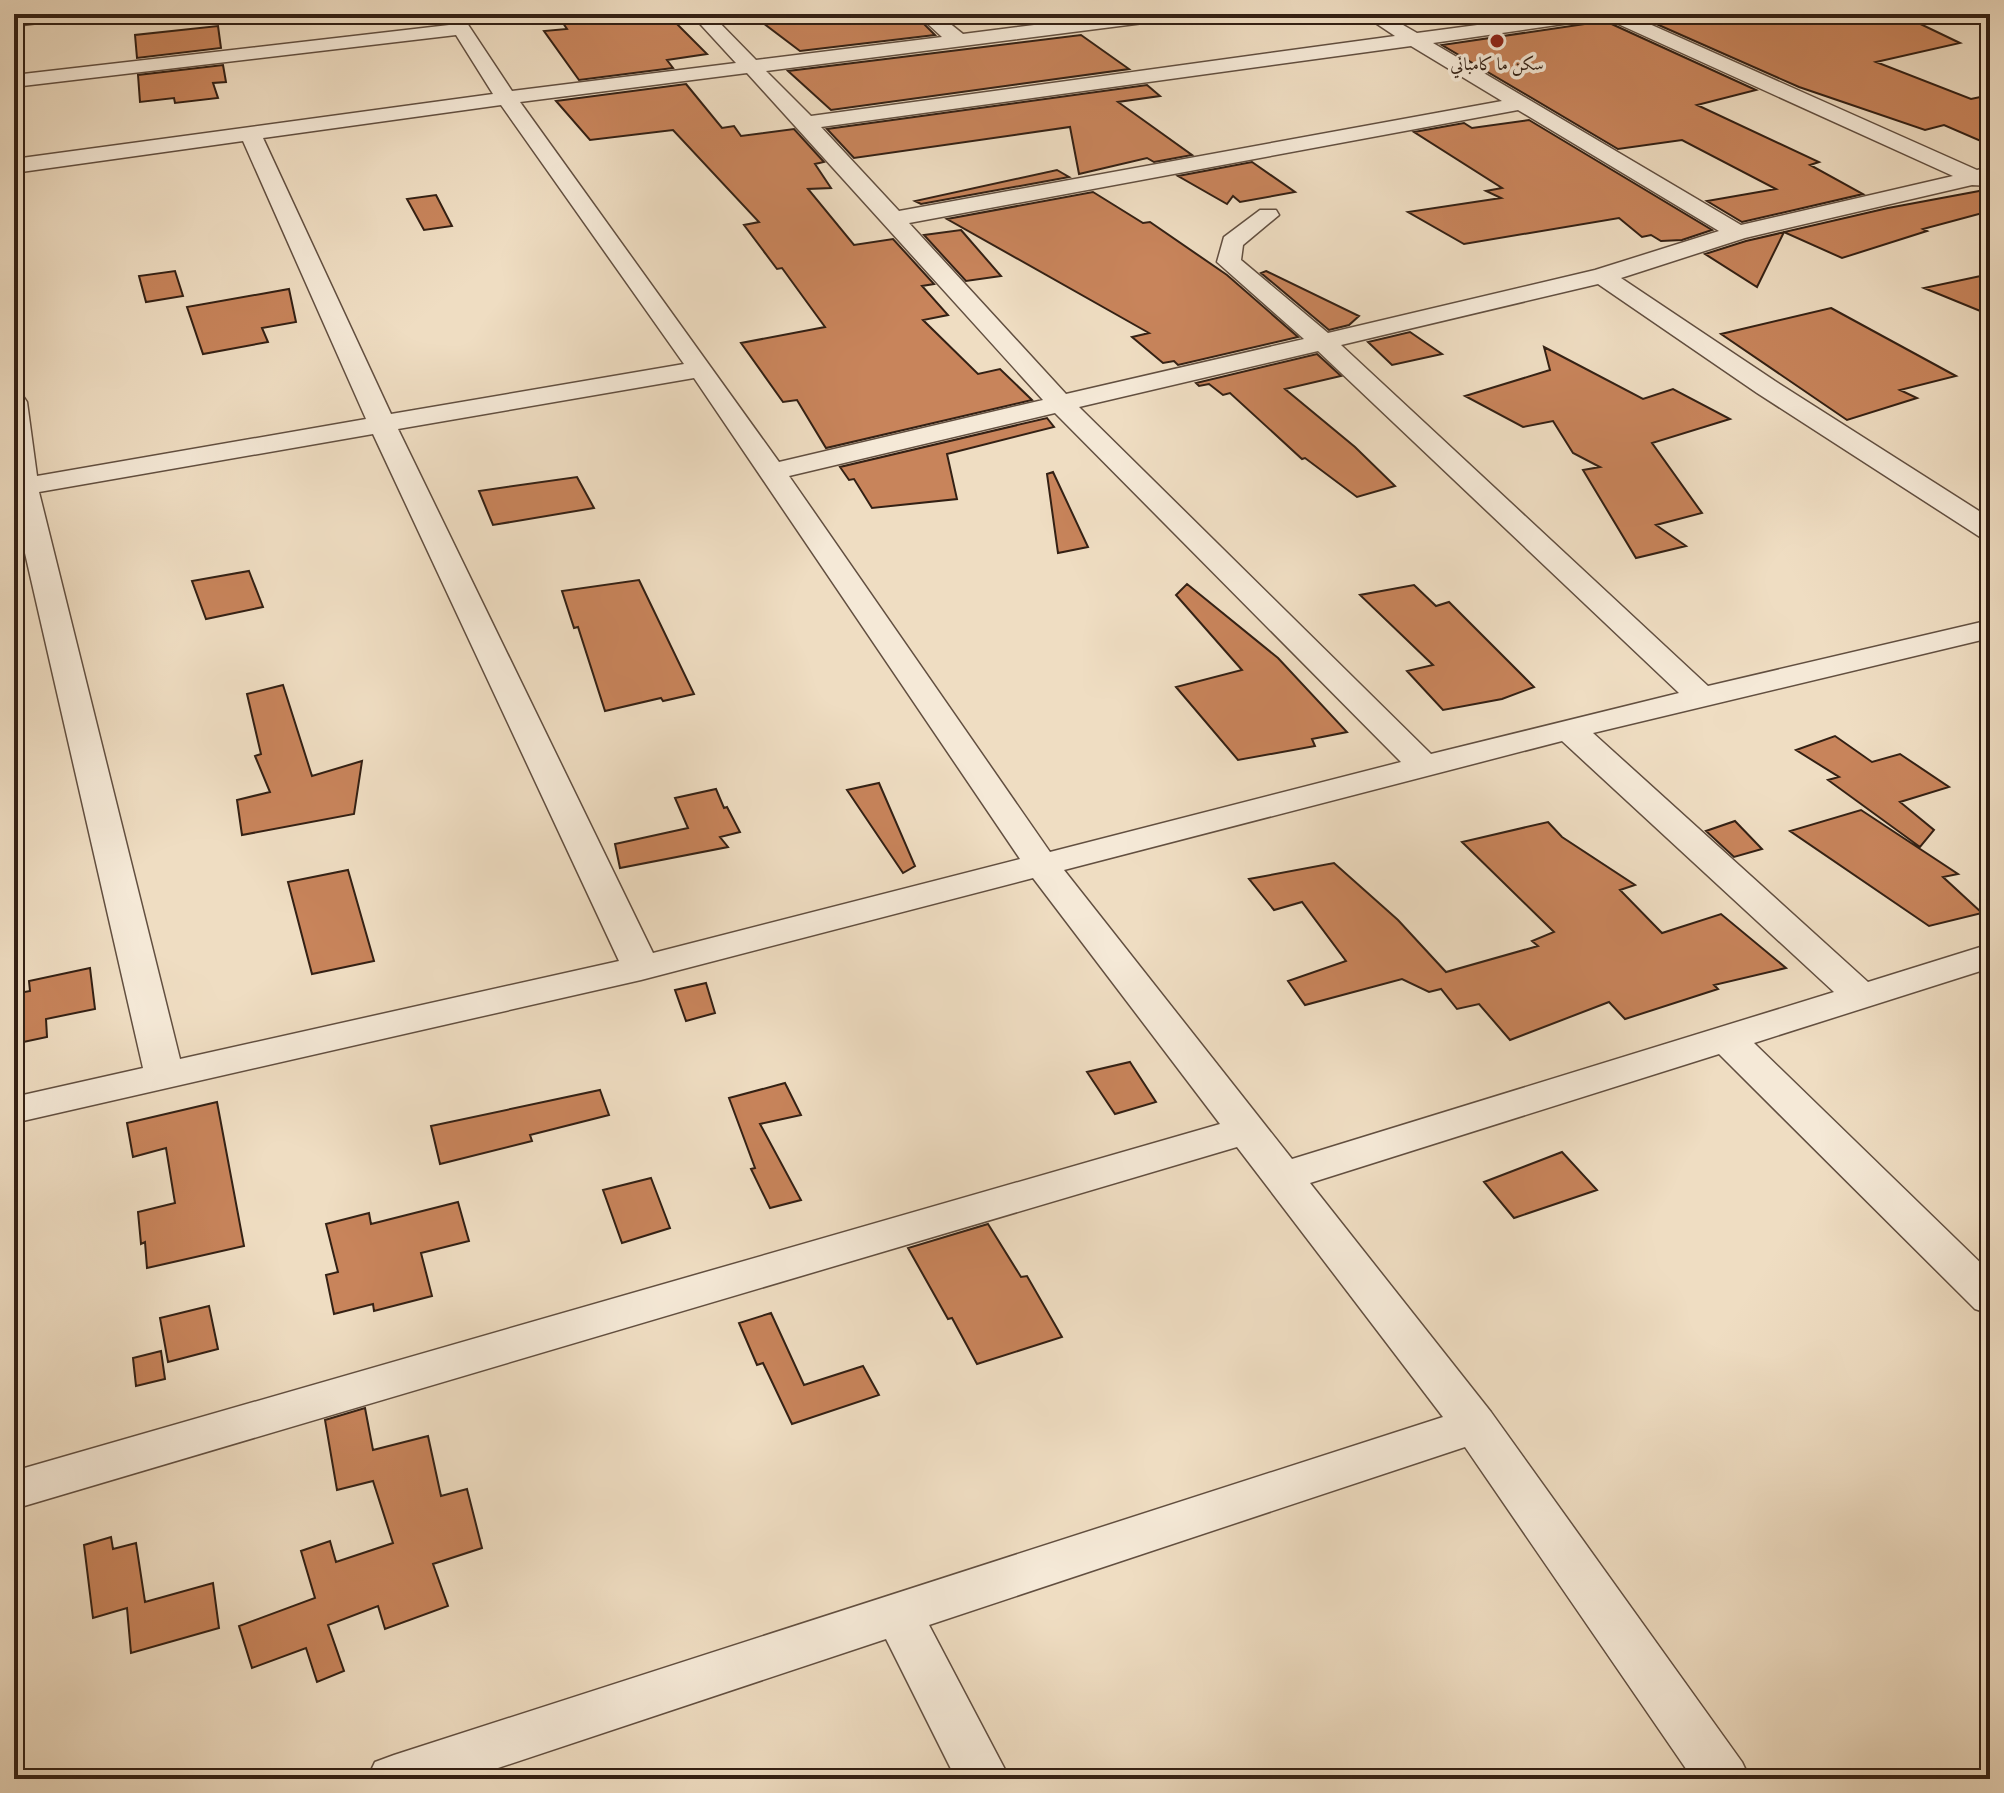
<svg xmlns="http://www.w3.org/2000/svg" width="2004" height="1793" font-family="'IM FELL Great Primer',Amiri,serif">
  <rect width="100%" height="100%" fill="#efddc2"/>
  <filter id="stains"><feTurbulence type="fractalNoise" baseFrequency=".0025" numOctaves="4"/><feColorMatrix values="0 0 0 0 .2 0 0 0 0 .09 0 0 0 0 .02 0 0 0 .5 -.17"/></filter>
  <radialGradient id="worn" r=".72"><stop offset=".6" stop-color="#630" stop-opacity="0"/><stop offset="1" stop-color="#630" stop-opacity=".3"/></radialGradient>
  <path fill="#c8845b" stroke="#332014" stroke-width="2" d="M648,14H667L707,54L667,60L673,68L579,80L544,31L567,29L563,23Z
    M751,14H914L935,35L800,51Z
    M1898,14V19L1908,18L1960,43L1876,62L1971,99L1990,95V145L1944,125L1925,130L1799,87L1636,15Z
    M1605,21L1756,90L1697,105L1819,162L1810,165L1863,194L1742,222L1707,201L1776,189L1682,140L1618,149L1442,45Z
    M218,26L221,48L137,58L135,35Z
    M1081,35L1129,69L831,110L788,71Z
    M223,65L226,82L213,83L218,98L175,103L174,98L140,102L138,75Z
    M686,84L722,128L734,126L741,136L794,129L824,162L815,164L831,188L808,189L854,245L893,239L934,284L922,286L948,315L923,320L978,374L1000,369L1032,400L826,448L797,400L783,402L741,343L825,327L782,268L777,269L744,225L759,222L673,130L590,140L556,101Z
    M1147,85L1160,96L1118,102L1192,155L1154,162L1147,158L1079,174L1070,127L854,158L827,129Z
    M1529,120L1712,230L1682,240L1661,241L1651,235L1642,237L1619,218L1464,244L1408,212L1501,198L1486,191L1502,188L1414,132L1464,123L1472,128Z
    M1252,162L1295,192L1240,202L1233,196L1227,204L1178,176Z
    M1057,170L1069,177L921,204L915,201Z
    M1990,189V211L1923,229L1927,231L1842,258L1784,232L1757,287L1705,254L1746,241L1888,208Z
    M1093,192L1143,223L1150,222L1227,275L1298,337L1178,365L1174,361L1163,363L1132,337L1149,333L947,219Z
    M436,195L452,226L424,230L407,199Z
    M961,230L1001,276L966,281L924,235Z
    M175,271L183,296L146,302L139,276Z
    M1266,271L1359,316L1349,325L1329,330L1261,273Z
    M1990,274V315L1924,288Z
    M289,289L296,322L262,328L268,342L203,354L187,307Z
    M1831,308L1956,376L1900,390L1917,398L1847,420L1721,334Z
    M1410,332L1442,354L1392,365L1368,342Z
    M1544,347L1643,399L1673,389L1730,419L1652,443L1702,513L1656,525L1686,546L1636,558L1583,470L1600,467L1573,453L1553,421L1523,427L1465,396L1550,370Z
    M1317,354L1341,376L1285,389L1355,447L1395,486L1357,497L1305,458L1302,459L1230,393L1223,395L1209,384L1199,386L1196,383Z
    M1047,418L1054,427L947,454L957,499L872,508L854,479L849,480L840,467Z
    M1053,472L1088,547L1058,553L1047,474Z
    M577,477L594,508L493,525L479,491Z
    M249,571L263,607L206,619L192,581Z
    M639,580L694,694L663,701L661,698L605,711L578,627L574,628L562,591Z
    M1187,584L1278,658L1347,732L1312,739L1315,746L1238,760L1176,687L1242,670L1176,595Z
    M1414,585L1436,606L1449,602L1534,687L1502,699L1443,710L1407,671L1433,665L1360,595Z
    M283,685L312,776L362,761L354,814L242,835L237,800L270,792L255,756L261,754L247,694Z
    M1835,736L1872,762L1900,754L1949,787L1900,802L1934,830L1920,847L1828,780L1839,777L1796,750Z
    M879,783L915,866L903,873L847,790Z
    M716,789L724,808L727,807L740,832L720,837L728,847L620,868L615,844L688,828L675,798Z
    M1861,810L1958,874L1943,877L1982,913L1929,926L1790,831Z
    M1735,821L1762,849L1734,857L1706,831Z
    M1548,822L1562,837L1635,885L1620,890L1662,933L1721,914L1786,968L1714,985L1718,989L1625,1019L1609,1002L1510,1040L1479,1004L1457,1009L1441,989L1429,992L1402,979L1305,1005L1288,981L1346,961L1302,902L1274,910L1249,879L1334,863L1398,920L1446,972L1538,946L1532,941L1554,932L1462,842Z
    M348,870L374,961L312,974L288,882Z
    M90,968L95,1009L46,1019L47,1037L14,1044V994L30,991L29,981Z
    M706,983L715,1013L686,1021L675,990Z
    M1130,1062L1156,1102L1115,1114L1087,1072Z
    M785,1083L801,1115L760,1124L801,1200L770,1208L751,1169L755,1168L729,1098Z
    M600,1090L609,1115L530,1135L532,1141L440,1164L431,1126Z
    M217,1102L244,1246L147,1268L145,1242L141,1244L138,1212L175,1203L166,1148L133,1157L127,1123Z
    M1562,1152L1597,1190L1514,1218L1484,1182Z
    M651,1178L670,1228L622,1243L603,1190Z
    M458,1202L469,1241L421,1253L432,1296L374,1311L373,1304L334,1314L326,1275L338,1272L326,1224L369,1213L371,1224Z
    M988,1224L1021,1277L1027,1276L1062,1337L977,1364L952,1318L948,1319L908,1248Z
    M209,1306L218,1349L168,1362L160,1318Z
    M771,1313L804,1385L863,1366L879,1395L792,1424L763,1363L757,1365L739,1323Z
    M161,1351L165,1379L136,1386L133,1358Z
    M365,1408L373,1450L428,1436L441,1496L467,1489L482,1548L433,1564L448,1606L385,1629L378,1606L328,1625L344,1671L317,1682L306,1648L252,1668L239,1626L315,1598L301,1551L330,1541L336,1562L393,1543L373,1481L337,1490L325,1420Z
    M111,1537L113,1549L136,1543L145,1602L213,1583L219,1628L131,1653L127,1608L93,1618L84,1545Z"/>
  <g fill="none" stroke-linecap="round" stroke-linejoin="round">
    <g stroke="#624f40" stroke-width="3">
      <path id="street" d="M14,14H72L63,20L14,26Z
        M443,14H461L512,91L736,63L691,14H711L756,60L942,37L917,14H938L963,34L1122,14H1176L1167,20L766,71L811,116L1395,36L1362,14H1384L1417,33L1559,14H1627L1977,170L1990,167V186L1972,185L1745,238L1621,278L1775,381L1990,518V540L1980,537L1757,393L1598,284L1341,345L1708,686L1990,620V638L1593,733L1868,982L1990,944V968L1754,1043L1990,1272V1314L1975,1309L1719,1054L1310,1183L1491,1412L1742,1762L1750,1779H1693L1465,1447L929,1625L1010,1779H956L886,1639L465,1779H367L375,1762L394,1755L1443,1417L1237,1147L14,1509V1471L1220,1124L1033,878L641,980L14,1123V1097L143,1068L14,505V394L23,396L27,402L37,476L366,419L243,141L14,173V159L493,94L456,35L14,87V75L449,25ZM1605,18L1953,176L1741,225L1433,43ZM1411,46L1502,101L899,211L821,127ZM747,73L1043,400L779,462L520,102ZM501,105L684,364L391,414L263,138ZM1518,110L1719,231L1595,270L1328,333L1241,260L1243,245L1279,215L1276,210H1260L1224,237L1217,262L1304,339L1066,394L909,223ZM1318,351L1679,693L1431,754L1079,407ZM694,378L1020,859L653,953L398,429ZM1055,413L1401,762L1050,852L789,476ZM373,434L619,961L180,1059L39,492ZM1562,741L1834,992L1292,1159L1064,870Z"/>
    </g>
    <use href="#street" fill="#f5e9d7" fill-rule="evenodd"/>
  </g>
  <circle fill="#8f2418" stroke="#f5e9d7" stroke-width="3" cx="1497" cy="41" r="8"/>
  <g text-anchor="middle" stroke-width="7" stroke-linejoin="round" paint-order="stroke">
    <g font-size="18" fill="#332014" stroke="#f5e9d7">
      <text x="1497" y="70">سكن ما كامباني</text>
    </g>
  </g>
  <rect width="2004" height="1793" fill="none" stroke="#efddc2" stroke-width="48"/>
  <rect x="16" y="16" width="1972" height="1761" fill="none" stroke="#332014" stroke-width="4"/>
  <rect x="24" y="24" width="1956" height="1745" fill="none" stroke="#332014" stroke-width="2"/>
  <rect width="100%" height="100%" filter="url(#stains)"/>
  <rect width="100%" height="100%" fill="url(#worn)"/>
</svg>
